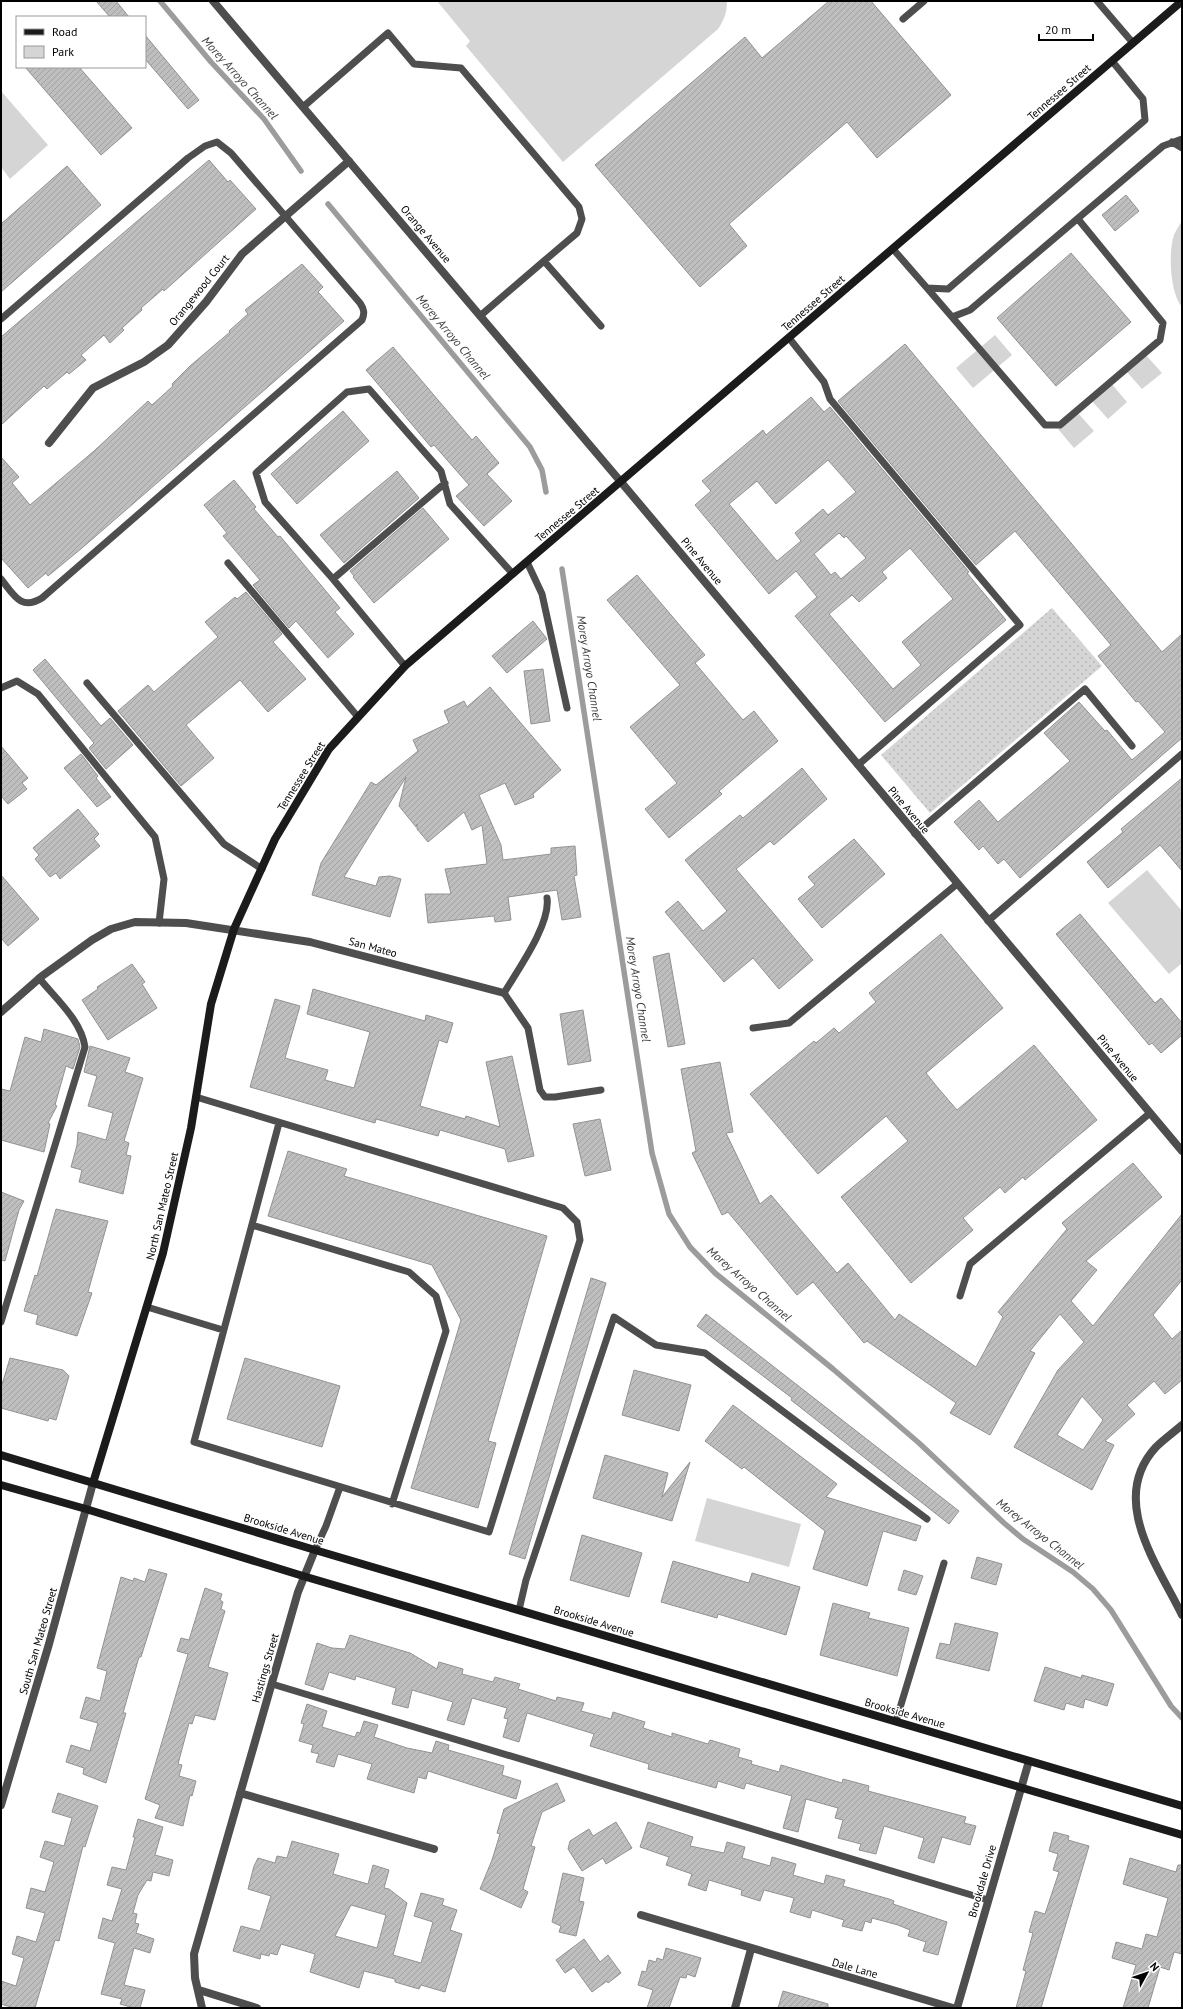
<svg xmlns="http://www.w3.org/2000/svg" width="1183" height="2009" font-family="'PT Sans',sans-serif">
  <defs>
    <pattern id="grass-dots" width="8" height="8" patternUnits="userSpaceOnUse"><rect width="8" height="8" fill="#d5d5d5"/><path d="M2 2h.1M6 6h.1" fill="none" stroke="#b5b5b5" stroke-width="1.8" stroke-linecap="round"/></pattern>
    <pattern id="building-hatch" width="6" height="6" patternUnits="userSpaceOnUse"><rect width="6" height="6" fill="#bebebe"/><path d="M-1 1l2-2M0 6l6-6M5 7l2-2" fill="none" stroke="#a2a2a2"/></pattern>
  </defs>
  <rect width="100%" height="100%" fill="#fff"/>
  <path fill="url(#grass-dots)" d="M1052,608L1102,666L930,813L881,755Z"/>
  <path fill="#d5d5d5" d="M437,1H727C727,13 724,20 718,29L563,162L466,46L470,41Z
    M1,91L48,145L10,179L1,167Z
    M1182,221V307C1170,293 1168,252 1174,235C1176,230 1179,226 1182,221Z
    M995,335L1012,355L973,388L956,368Z
    M1145,354L1162,373L1142,389L1126,371Z
    M1111,383L1127,402L1108,419L1091,400Z
    M1077,412L1094,431L1074,448L1058,429Z
    M1147,870L1182,911V963L1169,974L1108,903Z
    M707,1498L801,1524L789,1567L695,1541Z"/>
  <g fill="none" stroke-linecap="round" stroke-linejoin="round">
    <path stroke="#9c9c9c" stroke-width="5.5" d="M160,1L211,62L264,119L301,171
      M328,204L530,447L542,470L546,492
      M562,569L652,1153L669,1214L690,1247L715,1273L833,1369L919,1443L1004,1523L1023,1539L1073,1572L1093,1589L1111,1610L1171,1706L1182,1718"/>
  </g>
  <path fill="url(#building-hatch)" stroke="#929292" fill-rule="evenodd" d="M96,1H116L129,17H110Z
    M829,1H871L951,95L877,158L847,122L729,224L747,246L700,287L595,165L745,37L762,58Z
    M145,35L199,100L188,109L145,59Z
    M25,67H79L132,128L101,155Z
    M209,160L228,182L230,180L256,209L164,291L163,289L141,308L142,310L122,328L124,330L110,343L104,335L81,355L86,360L69,374L67,372L47,389L44,386L1,425V337Z
    M67,166L101,205L1,292V224Z
    M1126,195L1139,211L1115,231L1102,215Z
    M1071,253L1131,322L1056,386L997,318Z
    M302,264L323,287L318,292L344,321L82,548L48,576L46,573L28,588L1,558V457L19,477L12,483L30,505L94,451L148,401L152,405L173,386L172,384L190,366L230,332L229,331L248,314L245,310Z
    M905,344L1162,652L1182,634V738L1020,878L1004,859L998,864L983,846L979,850L954,822L979,800L998,822L1070,761L1044,733L1079,702L1105,731L1107,730L1132,760L1165,732L1138,701L1136,702L1098,656L1111,645L1015,531L976,565L838,401Z
    M393,347L472,440L476,436L499,463L487,474L512,501L484,526L456,496L469,485L434,445L431,447L366,370Z
    M811,397L824,412L830,407L969,572L967,573L1006,620L885,722L795,616L817,597L796,571L769,594L695,505L711,491L702,481L763,430L766,435ZM828,460L856,492L828,515L823,509L795,533L801,541L777,561L729,504L757,481L776,504ZM839,533L844,538L846,536L866,558L841,579L835,572L831,575L814,554ZM910,548L953,599L902,642L921,665L893,689L829,614L852,595L859,602L887,578L882,572Z
    M343,411L369,441L297,504L271,474Z
    M397,471L419,498L344,563L320,535Z
    M234,480L256,507L254,509L278,537L280,536L340,608L335,612L354,634L328,658L296,621L289,628L253,585L260,580L223,536L227,533L204,505Z
    M423,508L449,539L374,603L353,577L354,576L350,571Z
    M637,575L705,655L695,663L743,720L754,711L778,741L719,791L722,794L669,838L645,809L677,783L630,727L680,685L607,600Z
    M246,592L282,634L273,642L306,679L268,712L240,680L186,725L214,758L181,786L118,711L148,685L154,692L218,637L205,622L235,597L237,599Z
    M533,621L547,639L507,673L492,656Z
    M45,659L101,726L110,718L133,745L106,769L89,748L94,743L33,670Z
    M543,669L550,721L531,724L524,671Z
    M490,687L561,770L533,794L534,797L515,805L505,783L479,795L501,845L503,860L551,854V848L575,846L577,875L574,876L581,917L562,920L557,890L508,897L511,920L495,922L494,916L428,923L425,894H451L445,869L487,864L482,825L472,830L464,812L428,842L417,829V824L416,827L399,806L406,777L344,877L376,886L379,877L390,876L401,879L390,917L312,895L321,863L371,782L376,785L418,751L413,740L449,723L444,711L464,701L467,707Z
    M1,746L28,778L22,783L27,789L8,804L1,796Z
    M81,754L98,776L96,778L111,797L97,807L64,768Z
    M802,768L827,799L774,845L770,841L736,869L813,960L779,989L753,958L724,982L665,912L678,901L703,931L727,911L685,860L740,815L743,818Z
    M1182,778V871L1160,845L1108,888L1087,862L1123,832L1121,829Z
    M78,809L99,834L94,839L100,846L60,879L56,873L50,877L35,859L39,855L33,848Z
    M854,839L885,874L822,928L798,899L815,885L808,877Z
    M1,875L39,919L8,946L1,938Z
    M1080,914L1155,1003L1161,998L1182,1023V1035L1161,1053L1152,1043L1149,1045L1056,934Z
    M941,934L1003,1008L926,1073L938,1088L957,1110L1034,1045L1097,1120L1025,1180L1023,1177L1005,1193L1000,1187L963,1218L973,1230L911,1283L841,1197L908,1141L886,1116L818,1174L750,1094L814,1041L816,1043L834,1028L839,1033L876,1002L869,993Z
    M669,953L685,1044L668,1047L653,957Z
    M132,964L145,982L142,984L157,1008L108,1040L82,1000L98,989L97,987Z
    M313,989L425,1021L426,1015L453,1023L447,1043L439,1040L420,1106L465,1119L466,1116L500,1127L486,1062L512,1056L534,1156L508,1162L505,1149L440,1130L438,1136L376,1119L375,1123L250,1087L275,999L300,1006L285,1058L328,1070L325,1080L354,1088L370,1032L307,1014Z
    M583,1010L591,1061L568,1065L560,1014Z
    M44,1029L78,1039L80,1047L73,1069L66,1066L55,1105L57,1106L48,1123L50,1124L44,1152L1,1140V1089L10,1091L25,1037L41,1042Z
    M90,1046L130,1058L125,1072L143,1078L124,1141L129,1143L126,1155L131,1156L123,1194L79,1182L82,1170L71,1167L77,1145L78,1132L106,1140L113,1113L88,1106L97,1076L84,1072Z
    M720,1062L733,1132L726,1133L760,1204L771,1195L837,1273L848,1263L895,1320L899,1314L976,1367L1003,1317L998,1312L1067,1229L1062,1223L1133,1163L1162,1197L1086,1261L1097,1270L1071,1301L1093,1326L1182,1214V1280L1153,1315L1172,1339L1182,1330V1380L1165,1394L1154,1381L1127,1405L1135,1414L1105,1441L1114,1445L1092,1490L1014,1447L1058,1370L1084,1342L1060,1314L1030,1351L1035,1353L990,1435L950,1413L956,1403L867,1341L864,1343L813,1282L797,1295L728,1212L722,1215L692,1153L696,1151L681,1069ZM1082,1396L1103,1420L1083,1450L1057,1435Z
    M600,1119L611,1170L585,1176L573,1124Z
    M288,1151L347,1169L344,1176L547,1236L488,1441L496,1443L478,1508L411,1488L461,1320L432,1265L268,1216Z
    M1,1192L24,1201L19,1210L5,1261L1,1260Z
    M56,1209L108,1221L88,1292L92,1293L77,1336L36,1324L38,1315L24,1311L35,1275L37,1276Z
    M591,1278L606,1283L525,1559L509,1554Z
    M706,1314L959,1511L949,1524L791,1400L792,1398L697,1326Z
    M10,1358L63,1370L69,1376L56,1420L49,1418L48,1421L1,1408V1388Z
    M245,1358L340,1386L322,1447L227,1419Z
    M634,1370L691,1385L679,1431L622,1415Z
    M733,1405L837,1484L826,1497L921,1526L916,1541L883,1531L867,1586L813,1569L825,1531L744,1467L742,1469L705,1441Z
    M605,1455L668,1473L662,1497L690,1462L672,1521L593,1498Z
    M582,1535L642,1553L629,1597L570,1580Z
    M977,1557L1002,1564L996,1585L971,1578Z
    M673,1561L749,1583L752,1573L800,1587L786,1635L718,1614L717,1618L661,1602Z
    M149,1569L167,1574L141,1657H139L123,1713H126L106,1783L83,1774L84,1768L66,1762L71,1745L90,1751L98,1723L80,1718L86,1697L100,1701L107,1671L97,1668L121,1577L133,1581L134,1578L145,1582Z
    M904,1570L923,1576L916,1595L898,1590Z
    M205,1588L222,1594L220,1600L223,1602L221,1609L225,1611L208,1667L228,1673L215,1720L195,1715L192,1724L189,1723L178,1764L182,1765L179,1776L196,1781L192,1796L190,1795L183,1826L155,1818L160,1805L145,1799L188,1654L177,1651L181,1638L189,1640Z
    M833,1603L870,1613L868,1618L909,1628L897,1676L820,1655Z
    M955,1623L998,1633L989,1671L936,1658L940,1643L950,1645Z
    M350,1635L410,1653L437,1669L439,1662L463,1669L462,1674L493,1682L495,1677L520,1684L518,1689L556,1701L557,1697L584,1703L581,1711L611,1719L613,1712L645,1722L643,1728L672,1737V1733L708,1744L710,1740L740,1749L738,1757L752,1761L751,1764L779,1772L781,1765L842,1783L843,1779L869,1786L868,1791L966,1817L964,1823L976,1826L970,1845L942,1837L934,1863L918,1858L924,1838L884,1826L876,1854L859,1850L861,1844L838,1838L843,1820L835,1818L838,1808L806,1799L798,1832L783,1828L792,1796L746,1783L744,1789L718,1781L716,1788L648,1769L649,1764L590,1746L594,1734L527,1713L519,1742L503,1737L508,1719L504,1718L507,1708L472,1698L464,1725L447,1720L453,1702L412,1690L408,1708L392,1704L396,1688L356,1676L355,1680L329,1672L323,1690L305,1684L317,1643L332,1648L345,1649Z
    M1045,1667L1081,1678L1082,1675L1114,1684L1107,1706L1085,1699L1083,1708L1066,1703L1064,1710L1034,1701Z
    M307,1704L327,1711L322,1727L355,1737L357,1732L360,1733L364,1721L378,1725L374,1737L407,1748L432,1753L436,1741L449,1745L448,1750L504,1766L502,1775L521,1781L516,1799L428,1771L426,1779L418,1777L414,1793L367,1779L372,1764L338,1754L334,1767L316,1762L319,1754L311,1752L313,1745L299,1741L304,1724L301,1723Z
    M557,1783L565,1801L542,1812L531,1846L535,1847L523,1889L528,1892L521,1908L480,1889L492,1860L500,1834L497,1833L504,1809Z
    M58,1793L98,1806L85,1847L83,1846L59,1941L55,1940L35,2008H14L1,2004V1981L16,1986L24,1958L12,1954L17,1936L36,1942L45,1913L26,1908L31,1888L45,1892L54,1862L40,1857L45,1841L64,1846L72,1818L52,1812Z
    M138,1819L163,1827L155,1855L173,1860L169,1876L153,1872L151,1881L147,1880L138,1895L133,1913L137,1914L135,1923L139,1924L136,1933L154,1939L150,1953L134,1948L124,1985L145,1990L140,2008H134L120,2004L122,1999L101,1994L115,1943L98,1938L103,1918L112,1921L122,1889L107,1885L112,1867L126,1870L135,1837H133Z
    M616,1822L632,1848L606,1864L603,1858L582,1871L568,1849L570,1841L589,1829L593,1836Z
    M648,1822L693,1837L690,1846L724,1853L727,1842L745,1847L742,1858L770,1866L772,1857L796,1864L793,1875L824,1884L826,1875L845,1880L843,1886L889,1899L894,1901L893,1904L947,1922L938,1955L923,1951L926,1942L908,1936L910,1930L898,1925L872,1918L871,1923L865,1921L862,1931L842,1926L844,1920L812,1910L810,1918L790,1912L794,1898L764,1890L760,1901L741,1895L742,1890L709,1880L706,1891L688,1885L692,1874L666,1865L669,1857L640,1847Z
    M1054,1832L1069,1836L1068,1840L1089,1846L1041,2008H1016L1026,1971L1023,1970L1033,1933L1029,1932L1035,1911L1045,1914L1059,1872L1053,1870L1058,1854L1049,1851Z
    M292,1841L339,1854L333,1874L368,1884L373,1865L389,1870L384,1888L389,1889L407,1903L393,1955L421,1963L433,1922L414,1916L421,1893L444,1899L442,1905L457,1910L450,1930L462,1934L445,1992L421,1985L419,1989L395,1982V1979L364,1971L359,1988L310,1972L315,1954L281,1944L277,1955L270,1953L269,1956L261,1954L260,1959L233,1951L241,1926L260,1931L271,1896L248,1889L254,1866L258,1858L275,1863L277,1856L287,1858ZM351,1905L386,1915L377,1948L335,1936Z
    M1130,1858L1176,1872L1178,1865H1182V1954L1174,1952L1169,1970L1160,1967L1148,2008H1123L1136,1965L1112,1958L1116,1942L1142,1949L1146,1934L1157,1937L1168,1898L1123,1884Z
    M563,1873L584,1878L579,1901L584,1902L576,1936L559,1932L561,1926L552,1922Z
    M584,1939L600,1962L608,1955L621,1973L608,1983L607,1981L592,1992L574,1967L565,1973L556,1960Z
    M666,1948L701,1958L695,1977L687,1974L686,1978L680,1977L669,2008H647L653,1990L638,1985L642,1971L646,1972L649,1960L656,1962L657,1958L663,1960Z
    M783,1991L828,2004V2008H778Z"/>
  <g fill="none" stroke-linecap="round" stroke-linejoin="round">
    <path stroke="#4e4e4e" stroke-width="7" d="M1097,1L1133,43
      M903,19L924,1
      M303,107L388,33L414,64L461,68L579,207L582,219L577,233L544,261
      M1172,142L1182,148
      M893,249L927,288L948,289L1145,120L1143,99L1112,61
      M927,288L952,317L970,310L1163,146L1182,139
      M480,316L544,261L601,326
      M952,317L1045,425H1060L1160,340L1163,323L1078,219
      M1,319L188,158L205,146L217,142L231,153L360,303C364,309 365,313 362,320L42,598C21,611 14,595 1,579
      M789,338L824,382L830,399L1020,625L858,765
      M445,483L333,579L265,502L256,473L347,392L369,389L441,471L450,504L513,574
      M527,562L542,594L567,708
      M228,563L358,717
      M333,579L405,666
      M87,683L224,844L262,869
      M1,688L17,681L38,694L155,837L164,879L159,923
      M915,834L1085,689L1132,746
      M547,898C551,924 517,971 504,993L528,1028L540,1090L545,1097H555L601,1090
      M988,921L1182,754
      M753,1028L789,1023L957,884
      M196,1097L563,1208L577,1222L580,1240L489,1532L194,1442L279,1123
      M252,1225L409,1272L436,1296L446,1331L392,1504
      M960,1296L970,1264L1150,1113
      M147,1307L223,1330
      M1,1322L85,1047C81,1020 56,999 39,978
      M315,1550L326,1526L340,1487
      M519,1610L526,1580L614,1317L656,1345L705,1353L927,1519
      M272,1684L988,1900
      M896,1721L944,1563"/>
    <path stroke="#4e4e4e" stroke-width="8" d="M49,443L93,388L144,362L168,345L206,302L242,254L349,161
      M621,482L1182,1151
      M1,1012L42,976L92,940L111,929L135,922L186,923L310,942L504,993
      M1182,1425C1174,1432 1164,1439 1156,1447C1108,1499 1157,1564 1182,1615
      M240,1793L434,1849
      M641,1915L953,2008
      M199,1990L257,2008
      M202,2008L195,1978L194,1954L298,1592L315,1550
      M735,2008L751,1949
      M957,2008L1029,1761"/>
    <path stroke="#4e4e4e" stroke-width="8" d="M213,1L621,482
      M1,1805L49,1644L93,1483"/>
    <path stroke="#1b1b1b" stroke-width="8" d="M1,1455L315,1550L1182,1806
      M93,1483L163,1253L191,1128L211,1004L234,929L275,839L329,749L405,666L1182,1
      M1,1485L86,1509L303,1576L1182,1835"/>
  </g>
  <g text-anchor="middle" stroke-width="3" stroke-linejoin="round" paint-order="stroke">
    <g font-size="11" fill="#000" stroke="#fff">
      <text transform="translate(1059 92) rotate(-41)" y="4">Tennessee Street</text>
      <text transform="translate(426 234) rotate(50)" y="4">Orange Avenue</text>
      <text transform="translate(199 290) rotate(-51)" y="4">Orangewood Court</text>
      <text transform="translate(813 303) rotate(-41)" y="4">Tennessee Street</text>
      <text transform="translate(567 514) rotate(-40)" y="4">Tennessee Street</text>
      <text transform="translate(702 561) rotate(50)" y="4">Pine Avenue</text>
      <text transform="translate(301 776) rotate(-58)" y="4">Tennessee Street</text>
      <text transform="translate(909 810) rotate(50)" y="4">Pine Avenue</text>
      <text transform="translate(373 947) rotate(15)" y="4">San Mateo</text>
      <text transform="translate(1118 1058) rotate(50)" y="4">Pine Avenue</text>
      <text transform="translate(162 1206) rotate(-77)" y="4">North San Mateo Street</text>
      <text transform="translate(284 1529) rotate(17)" y="4">Brookside Avenue</text>
      <text transform="translate(594 1621) rotate(17)" y="4">Brookside Avenue</text>
      <text transform="translate(38 1641) rotate(-74)" y="4">South San Mateo Street</text>
      <text transform="translate(265 1668) rotate(-74)" y="4">Hastings Street</text>
      <text transform="translate(905 1713) rotate(16)" y="4">Brookside Avenue</text>
      <text transform="translate(982 1881) rotate(-74)" y="4">Brookdale Drive</text>
      <text transform="translate(855 1968) rotate(16)" y="4">Dale Lane</text>
    </g>
    <g font-size="12" font-style="italic" fill="#3d3d3d" stroke="#fff">
      <text transform="translate(240 78) rotate(48)" y="4">Morey Arroyo Channel</text>
      <text transform="translate(453 337) rotate(50)" y="4">Morey Arroyo Channel</text>
      <text transform="translate(589 668) rotate(81)" y="4">Morey Arroyo Channel</text>
      <text transform="translate(638 989) rotate(81)" y="4">Morey Arroyo Channel</text>
      <text transform="translate(749 1284) rotate(41)" y="4">Morey Arroyo Channel</text>
      <text transform="translate(1040 1534) rotate(38)" y="4">Morey Arroyo Channel</text>
    </g>
  </g>
  <rect width="1183" height="2009" fill="none" stroke="#000000" stroke-width="4"/>
  <rect x="16" y="16" width="130" height="52" fill="#ffffff" stroke="#999999"/>
  <rect x="24" y="29" width="20" height="6" fill="#1b1b1b" stroke="#999999"/>
  <text x="52" y="36" font-size="12" fill="#000000">Road</text>
  <rect x="24" y="46" width="20" height="12" fill="#d5d5d5" stroke="#999999"/>
  <text x="52" y="56" font-size="12" fill="#000000">Park</text>
  <g transform="translate(1147 1973) rotate(50)" stroke="#ffffff" stroke-width="3" paint-order="stroke">
  <path d="M0-3L7 15L0 10L-7 15Z" fill="#000000"/>
  <text y="-6" font-size="11" font-weight="bold" text-anchor="middle" fill="#000000">N</text>
  </g>
  <path d="M1039 34v6h54v-6" fill="none" stroke="#000000" stroke-width="2"/>
  <text x="1045" y="34" font-size="12" fill="#000000" stroke="#ffffff" stroke-width="3" paint-order="stroke">20 m</text>
</svg>
